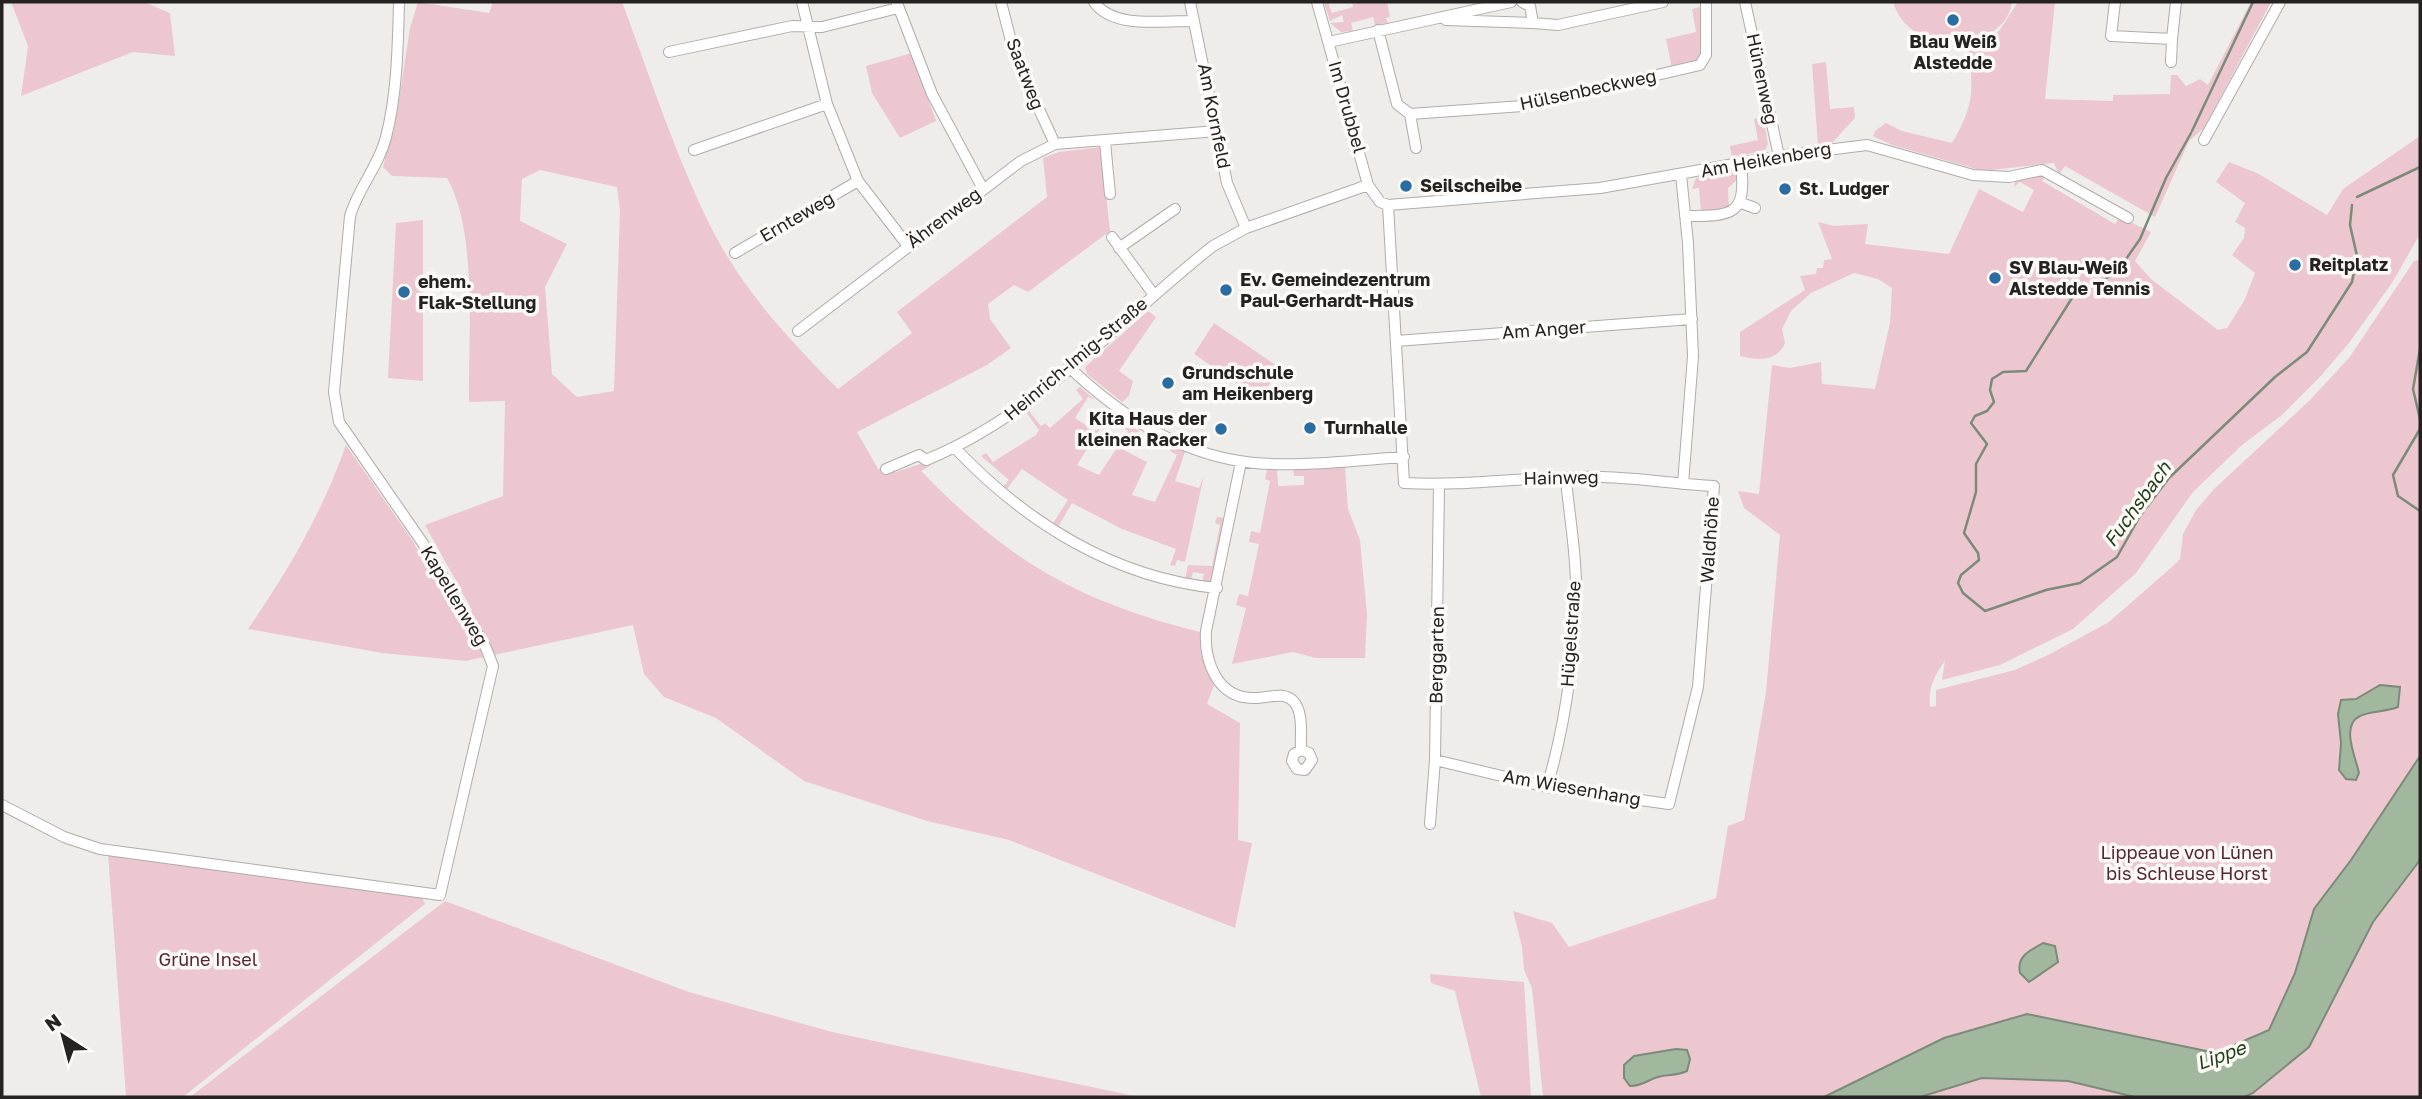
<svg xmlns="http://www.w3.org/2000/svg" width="2422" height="1099" font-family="'Golos Text',sans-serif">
  <rect width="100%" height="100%" fill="#efedea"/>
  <path fill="#ecc7d0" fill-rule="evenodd" d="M11,2H144L170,13L175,56L133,52L21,96L28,46Z
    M418,2L489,13L493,2H622C651,79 677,161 715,235C746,294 792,342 838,389L912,333L897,312L1047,197L1043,158L1059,152L1101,147L1110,231L1028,292L1014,285L988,304L990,319L1011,348L987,365L857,432L878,469L889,465L896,472L948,455L921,471C1010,562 1077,601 1200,632L1201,654L1214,685L1207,704L1240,723L1238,840L1252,843L1235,928L1009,840L927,821L804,781L716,718L664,697L644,674L633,625L466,661L382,653L248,629C288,571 322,513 346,445L412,540L452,610H472L425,525L503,496L505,401L469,402C468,339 478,232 447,178L392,176L383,167L397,113L410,28ZM540,170L617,187L620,211L614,391L577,397L552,374L545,287L567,244L520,221L522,179Z
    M1328,2L1332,13L1353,7L1352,2H1387L1390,17L1386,18L1388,23L1375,25L1373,17L1351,23L1353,31L1341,32L1330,23L1344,22L1342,15L1330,21L1324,3Z
    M1893,2H2012C2006,51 1911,61 1893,2Z
    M2018,2H2055L2045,99L2113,101V95L2170,94L2171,75H2177L2186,86L2200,79L2208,85L2251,2H2271L2204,128L2189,141L2155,217L2065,166L2059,174L2054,163L1983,171L1892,145L1873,136L1876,130L1886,123L1902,131L1952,143C1972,109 1975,92 1968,52L1999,31Z
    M1700,7L1701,57L1697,62L1672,68L1666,39L1696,32L1692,9Z
    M912,53L936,121L900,138L872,93L866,66Z
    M1826,62L1830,109L1854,107L1855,118L1832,143L1818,145L1812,64Z
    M1763,117L1768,144L1765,150L1732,158L1730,146L1758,140L1754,119Z
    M2420,136V234L2392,283L2349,343L2319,378L2282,415L2242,445L2193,492L2136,573L2073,629L2000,665L1942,680L1945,661C1934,676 1928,688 1930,707L1936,706V690L2015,670L2050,654L2109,622L2173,566L2180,559L2183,534L2196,510L2214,489L2309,401L2349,358L2414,261L2420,260V1097H1543L1532,988L1524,970L1522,947L1513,911L1552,923L1569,947L1716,898L1728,826L1744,820L1766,692L1780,535L1744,508L1738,491L1759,494L1772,365L1790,368L1821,362L1822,384L1875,389L1890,323L1892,288L1878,279L1854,273L1811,293L1791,311L1782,329L1785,343C1778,362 1755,360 1740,356V332L1805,290L1800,276L1816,274L1817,268H1823L1824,260L1832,259L1818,222L1834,226L1868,224L1865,244L1949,254L1979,189L2023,212L2034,190L2020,182L2014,187L2015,181L2041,173L2045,176L2042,181L2115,224L2120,217L2151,232L2135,261L2151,279L2218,330L2227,328L2244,301L2255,273L2232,255L2244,238L2245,228L2235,222L2245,203L2216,182L2229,162L2257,173L2327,215L2343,189Z
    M1740,170V177L1728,188L1729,209L1701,212L1699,188L1692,189L1696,178Z
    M423,220V381L388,378L396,223Z
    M1148,311L1156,317L1119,371L1133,381L1129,396L1122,402L1087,374L1085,367Z
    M1214,323L1280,368L1260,399L1194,354Z
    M1080,387L1095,400L1088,397L1075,418L1094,431L1100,429L1077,465L1099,475L1128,431L1122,426L1125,421L1139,431L1137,434L1131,432L1122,449L1147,462L1132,495L1155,502L1177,455L1170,451L1172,446L1185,452L1175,481L1199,488L1204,475L1185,562L1177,560L1175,566L1170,565L1176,549L1122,529L1072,503L1058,527L1053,523L1068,500L1022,469L1006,490L1003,487L1009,480L981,456L986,453L993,462L1036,435L1039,430L1026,412L1028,410L1041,426L1045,423L1050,428L1083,399L1076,390Z
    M1345,467L1348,509L1360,540L1367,614L1365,658H1316L1293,652L1232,664L1246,608L1236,605L1239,594L1248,596L1259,544L1249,542L1251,531L1260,533L1270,481L1265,479L1267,469H1277L1278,486L1304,485V476H1294L1293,469Z
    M1217,517L1225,518L1212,580L1208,584L1202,582L1204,574L1193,572L1191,580L1185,579L1188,565L1212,566L1220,525L1215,523Z
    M108,854L421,895L425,904L183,1097H126Z
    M445,901L689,992L832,1032L1139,1097H190Z
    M1430,974L1524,982L1531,1097H1481L1455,991L1431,983Z"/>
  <path fill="#a1b89e" stroke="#7c8b79" stroke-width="2" d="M2380,685L2400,687L2398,707C2386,712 2369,711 2360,716C2340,725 2356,758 2359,773L2356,780L2346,779L2339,770L2341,743L2338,714L2341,700L2356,699Z
    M2420,756V860L2373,922L2309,1047L2253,1093L2244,1097H2135L2068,1081L1982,1078L1920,1097H1824L1944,1038L2027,1014L2216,1053L2269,1030L2295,973L2314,909L2351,860Z
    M2043,943L2055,946L2058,962L2029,982L2020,973C2016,956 2031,950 2043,943Z
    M1676,1049L1687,1050L1690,1059L1687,1071C1676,1076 1669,1074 1658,1077C1647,1080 1643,1086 1630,1086L1624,1078V1065L1634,1056Z"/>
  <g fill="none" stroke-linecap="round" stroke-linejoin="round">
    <path stroke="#7c8b79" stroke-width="2.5" d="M2192,131L2253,2
      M2191,133L2166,178L2140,239L2117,272L2072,298L2026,371L2003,372L1992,379L1990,390L1994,402L1987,411L1975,416L1971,423L1987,444L1976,464V492L1964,533L1978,553L1979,560L1961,575L1958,583L1963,593L1985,611L2046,590L2080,583L2117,557L2140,516L2169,478L2275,377L2307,352L2352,282L2357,256L2350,225L2352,205
      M2357,197L2420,167
      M2420,349L2413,389L2420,419
      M2420,429L2393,475L2398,496L2420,511"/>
    <g stroke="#afaca9" stroke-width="12">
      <path id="street" d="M802,2L827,104L858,181L908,246
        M1001,2L1015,57L1055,144
        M1094,2C1114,30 1164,20 1194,21
        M1190,2L1227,183L1246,228
        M1317,2L1368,185L1380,202L1388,205
        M1522,2L1530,6L1533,23L1558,25L1663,2
        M1745,2L1779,156
        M2115,2L2111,36L2172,39L2171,62
        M897,3L932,94L983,189
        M1446,20L1533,23
        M1378,30L1397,104L1410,114L1523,106L1700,65L1706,55V2
        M2172,39L2176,2
        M1329,42L1511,2
        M669,52L792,26L822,27L898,8
        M1410,114L1416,148
        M2204,140L2280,2
        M1105,142L1110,194
        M694,150L827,104
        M1681,175L1688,243L1693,356L1683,484
        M1741,203L1755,208
        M1388,205L1404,483C1470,487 1536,475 1602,477C1639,478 1676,484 1714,486L1698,687L1669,804L1547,787L1435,760
        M1388,205L1600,188L1779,156L1867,145L1973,175L2009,177L2042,170L2128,218
        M1685,216C1733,216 1747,216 1741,163
        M1112,237L1154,295
        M1119,248L1175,209
        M735,253L858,181
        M798,331L1021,161L1055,144L1217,131
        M1396,341L1692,319
        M1069,367C1116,412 1173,450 1239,461C1287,469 1355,460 1404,457
        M955,448C1025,522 1114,578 1217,588
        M1241,462L1206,631C1204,661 1217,698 1253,698C1266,699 1284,690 1294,702C1304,713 1300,737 1301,750L1294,754L1292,761L1297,769L1305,770L1312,760L1309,753L1301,750
        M886,469L919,455L926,460C1037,415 1120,319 1213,246L1246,228L1368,185
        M1547,787C1566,722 1575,654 1576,586C1576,551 1569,514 1566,479
        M2,805L64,837L100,849L440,895L493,666L486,648L422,542L339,422L334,392L350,216C358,188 379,166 386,137C397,95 398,46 399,2
        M1430,824L1435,760L1439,485"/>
    </g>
    <use href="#street" stroke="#fff" stroke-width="10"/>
  </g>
  <g fill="#296da2" stroke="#fdfaf7" stroke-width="2.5">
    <circle cx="1953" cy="20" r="7"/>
    <circle cx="1406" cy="186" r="7"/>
    <circle cx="1785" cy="189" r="7"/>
    <circle cx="2295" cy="265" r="7"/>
    <circle cx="1995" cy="278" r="7"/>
    <circle cx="1226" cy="290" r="7"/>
    <circle cx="404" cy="292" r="7"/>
    <circle cx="1168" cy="383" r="7"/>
    <circle cx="1310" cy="428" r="7"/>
    <circle cx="1221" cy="429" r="7"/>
  </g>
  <g text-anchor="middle" stroke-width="7" stroke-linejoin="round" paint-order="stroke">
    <g font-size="18" font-weight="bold" fill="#242322" stroke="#fdfaf7" text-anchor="start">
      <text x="1953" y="48" text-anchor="middle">Blau Weiß<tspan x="1953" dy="21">Alstedde</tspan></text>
      <text x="1420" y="192">Seilscheibe</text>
      <text x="1799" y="195">St. Ludger</text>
      <text x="2309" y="271">Reitplatz</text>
      <text x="2009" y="274">SV Blau-Weiß<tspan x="2009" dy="21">Alstedde Tennis</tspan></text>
      <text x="1240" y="286">Ev. Gemeindezentrum<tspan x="1240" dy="21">Paul-Gerhardt-Haus</tspan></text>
      <text x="418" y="288">ehem.<tspan x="418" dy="21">Flak-Stellung</tspan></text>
      <text x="1182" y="379">Grundschule<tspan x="1182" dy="21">am Heikenberg</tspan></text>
      <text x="1207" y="425" text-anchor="end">Kita Haus der<tspan x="1207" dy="21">kleinen Racker</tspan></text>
      <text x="1324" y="434">Turnhalle</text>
    </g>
    <g font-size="18" fill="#242322" stroke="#fdfaf7">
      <text transform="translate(1025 74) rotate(69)" y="6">Saatweg</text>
      <text transform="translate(1762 79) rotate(78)" y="6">Hünenweg</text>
      <text transform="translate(1588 90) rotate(-12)" y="6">Hülsenbeckweg</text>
      <text transform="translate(1347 107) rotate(74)" y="6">Im Drubbel</text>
      <text transform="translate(1214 116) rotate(79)" y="6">Am Kornfeld</text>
      <text transform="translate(1766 160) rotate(-10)" y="6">Am Heikenberg</text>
      <text transform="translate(797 217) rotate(-30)" y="6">Ernteweg</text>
      <text transform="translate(944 218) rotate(-37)" y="6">Ährenweg</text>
      <text transform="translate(1544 330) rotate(-4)" y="6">Am Anger</text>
      <text transform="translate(1076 359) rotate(-40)" y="6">Heinrich-Imig-Straße</text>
      <text transform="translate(1561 478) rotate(-1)" y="6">Hainweg</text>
      <text transform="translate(1710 540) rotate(-86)" y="6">Waldhöhe</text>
      <text transform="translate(454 596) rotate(59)" y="6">Kapellenweg</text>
      <text transform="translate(1571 634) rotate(-86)" y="6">Hügelstraße</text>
      <text transform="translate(1437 655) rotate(-89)" y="6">Berggarten</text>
      <text transform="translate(1572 788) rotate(10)" y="6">Am Wiesenhang</text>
    </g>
    <g font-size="18" fill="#562534" stroke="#fdfaf7">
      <text x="2187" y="859">Lippeaue von Lünen<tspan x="2187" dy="21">bis Schleuse Horst</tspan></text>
      <text x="208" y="966">Grüne Insel</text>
    </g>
    <g font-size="19" font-style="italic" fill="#1d3e18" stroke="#fdfaf7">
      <text transform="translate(2137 504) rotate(-54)" y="7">Fuchsbach</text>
      <text transform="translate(2221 1055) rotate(-20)" y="7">Lippe</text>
    </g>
  </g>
  <rect width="2422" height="1099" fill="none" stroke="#242322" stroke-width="7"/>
  <g transform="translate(63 1036) rotate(324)" stroke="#fdfaf7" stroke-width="5" paint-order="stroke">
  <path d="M0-5L12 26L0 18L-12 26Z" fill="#242322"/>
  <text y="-10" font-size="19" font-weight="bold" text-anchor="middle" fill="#242322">N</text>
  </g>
</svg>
